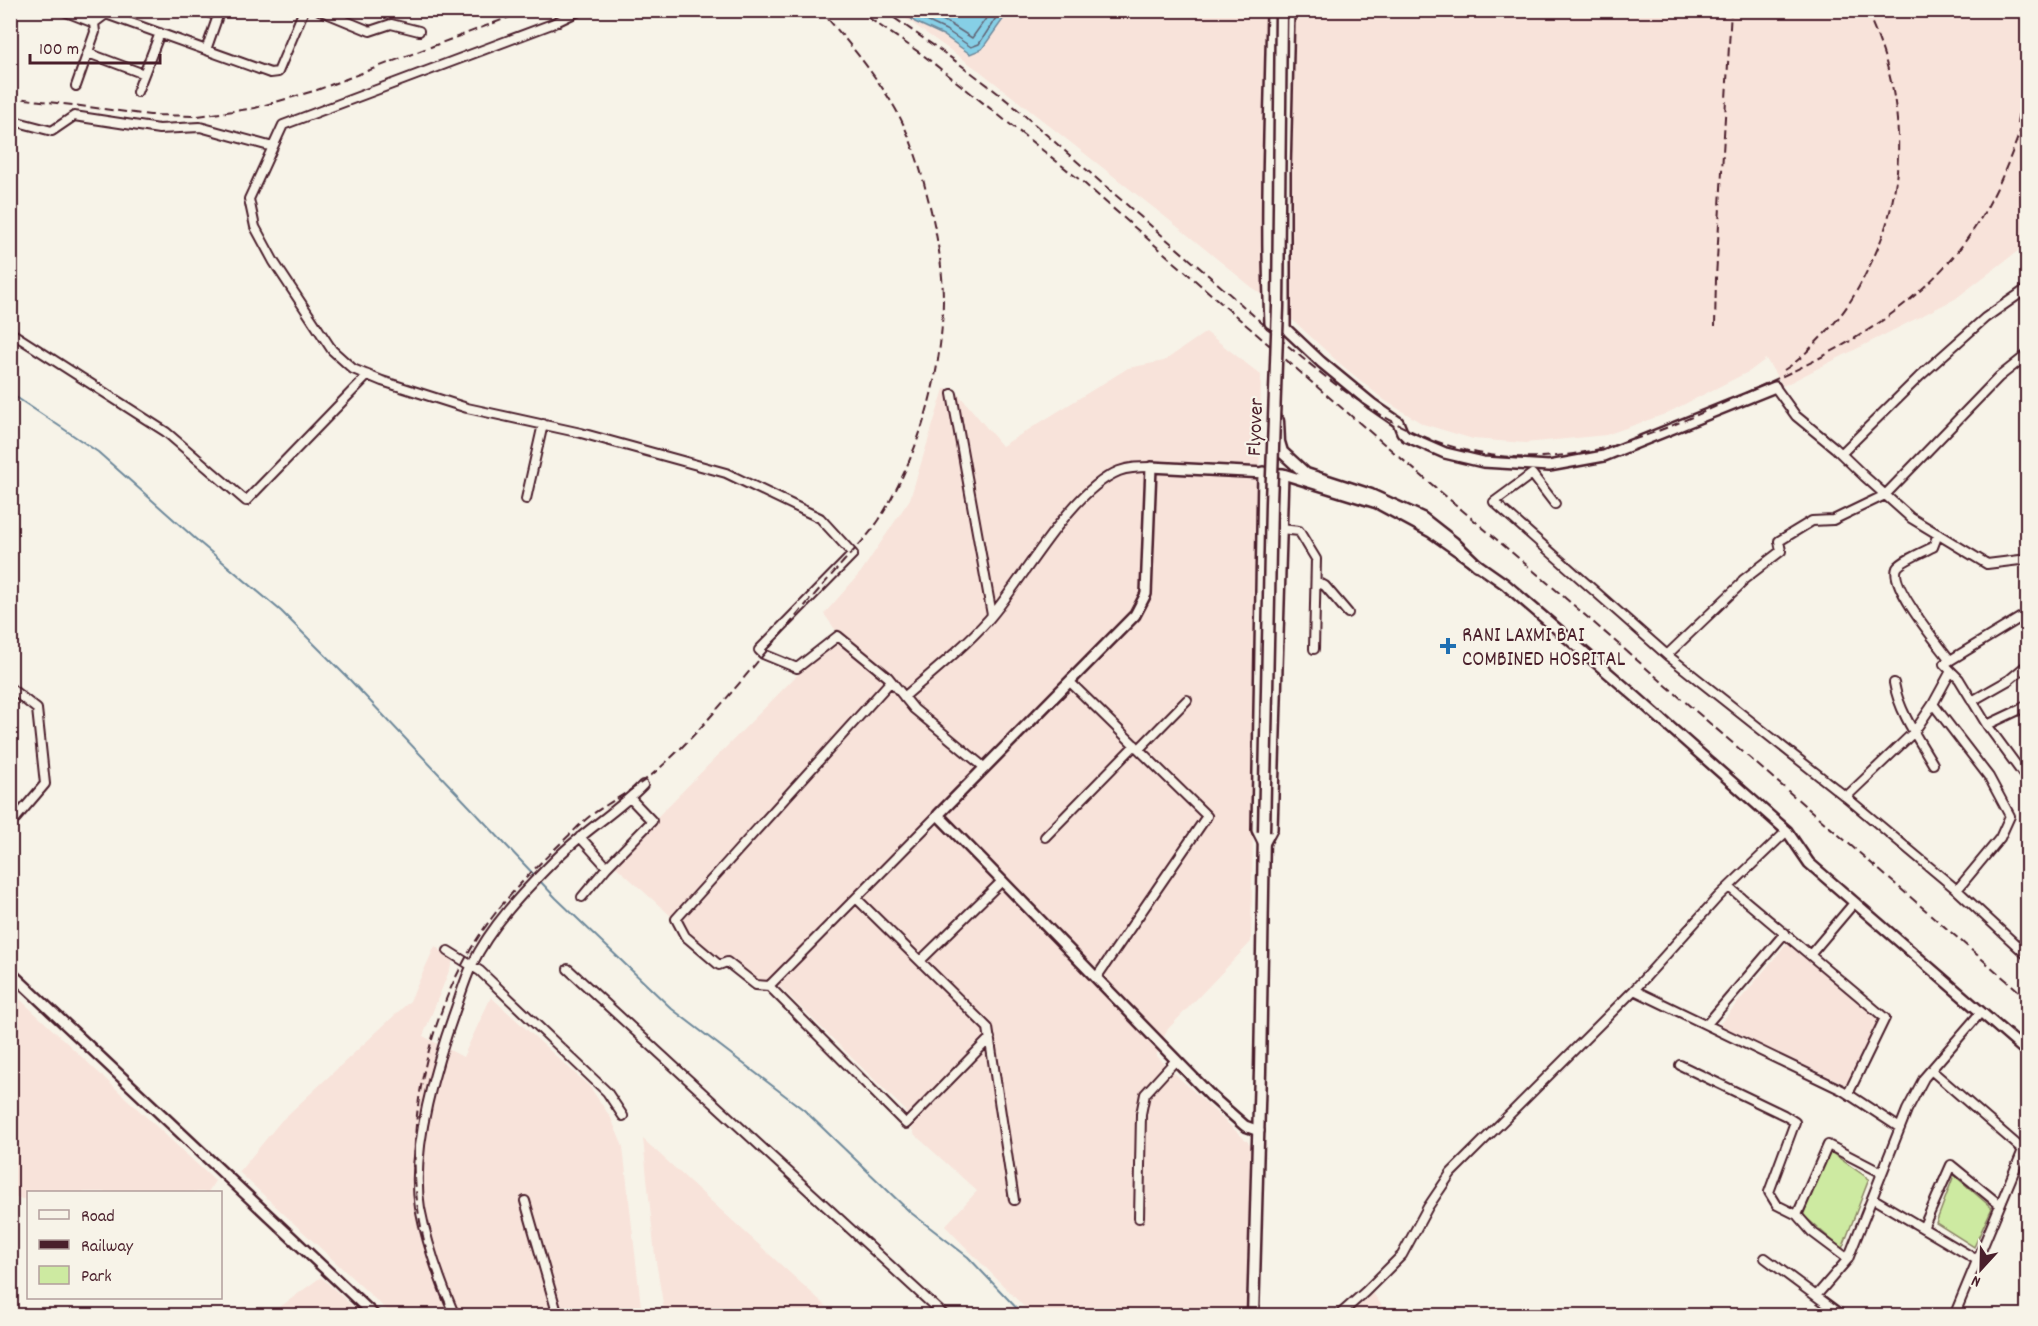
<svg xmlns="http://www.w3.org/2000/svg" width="2038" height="1326" font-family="Dekko,sans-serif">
  <rect width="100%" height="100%" fill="#f7f3e8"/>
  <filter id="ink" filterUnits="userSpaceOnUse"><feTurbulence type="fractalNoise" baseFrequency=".0167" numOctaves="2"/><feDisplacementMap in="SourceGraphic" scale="12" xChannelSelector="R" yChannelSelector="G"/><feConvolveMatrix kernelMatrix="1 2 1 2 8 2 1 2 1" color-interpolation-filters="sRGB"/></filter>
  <g filter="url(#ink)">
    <path fill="#f8e3da" d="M895,11H2027V244L1955,299L1783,386L1766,359L1750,371L1665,414L1606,435L1525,443L1473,439L1423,424L1384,400L1338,362L1296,323L1168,219L981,72Z
      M1206,332L1261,375L1251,942L1167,1030L1156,1056L1251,1145L1246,1315H1032L945,1226L977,1191L914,1134L904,1109L779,986L751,988L612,863L798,674L837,632L824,614L861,572L910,499L944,389L955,390L1002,446L1128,368L1164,361Z
      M1787,943L1878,1020L1847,1085L1719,1025Z
      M435,946L453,961L423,1036L463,1057L491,997L590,1087L611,1118L623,1147L642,1315H392L239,1172L281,1121L410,1001Z
      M10,990L215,1181L208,1192H28V1200L11,1197Z
      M643,1139L836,1315H665L655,1256Z
      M321,1277L362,1315H269Z
      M1373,1293L1387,1313L1409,1315H1347Z"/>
    <path fill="#cdeaa1" stroke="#8c8466" stroke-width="1.5" d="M1829,1151L1869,1179L1842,1249L1803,1215Z
      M1954,1175L1992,1208L1974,1247L1936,1223Z"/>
    <path fill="#86cfe6" stroke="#6e899b" stroke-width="1.5" d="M903,11H1009L982,49L970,54L943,35L915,22Z"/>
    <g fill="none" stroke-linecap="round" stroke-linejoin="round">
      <path stroke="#626576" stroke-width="1.5" d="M911,10L918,17L946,30L971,47L979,44L1001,10
        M923,10L950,24L972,38L992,10"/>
      <path stroke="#6e899b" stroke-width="2" d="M10,393L98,452L199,542L281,611L350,680L556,898L672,1009L804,1110L910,1212L968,1257L1024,1316"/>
      <g stroke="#4a1f2b" stroke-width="12">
        <path id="minor" d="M61,10L94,23
          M202,10L218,16
          M319,10L370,31L391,24L419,31
          M581,10L552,24L283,125L249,199L255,227L274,262L332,350L353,369L382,381L467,408L581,433L726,473L820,518L853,554L759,650L763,654L797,668L838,636L888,677L914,709L985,768
          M94,23L106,14L270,73L278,72L304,10
          M206,50L220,10
          M88,53L144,74
          M76,86L95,32L94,23
          M137,92L160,33
          M10,120L52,131L74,116L159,129L200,127L273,147
          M10,332L166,432L246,501L368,375
          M1775,387L1796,416L1835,448L1864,476L1911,518L1987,564L2028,559
          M952,394L992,615
          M1841,454L1920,376L1985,318L2028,288
          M526,499L543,424
          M1555,504L1532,474L1494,502L1667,655L1741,584L1743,580L1781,551L1779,541L1812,521L1833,520L1885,495L1999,377L2028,354
          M1281,529L1299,531L1316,559L1314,649
          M1938,534L1933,547C1925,551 1901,561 1897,568C1889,586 1939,645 1950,660
          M1316,581L1325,586L1348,613
          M2028,613L1944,664L1959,679L1987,725L2028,781
          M1667,655L1846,797L1957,890L2028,956
          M891,681L676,919L685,936L719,965L727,962L756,985L769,986L906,1124L990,1038
          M1070,682L1207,816L1096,978
          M1894,683C1899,712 1919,740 1933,764
          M10,688L37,709L45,784L10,825
          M904,697C933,672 963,648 989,619C1024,579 1070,491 1119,471C1129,467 1140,467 1151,467
          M1972,701L2009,680L2028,664
          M1933,704L1989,777L2010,816L2000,838L1957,890
          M1987,725L2021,709L2028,703
          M1139,749L1187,700
          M1846,797L1914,732L1933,704L1951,671
          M580,837L607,867
          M1045,837L1135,745
          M1729,887L1885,1018L1848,1094
          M582,897L607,867L652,821L630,798
          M856,898L988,1028L1014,1200
          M448,951L480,971L607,1092L623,1116
          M1810,955L1854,903
          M920,961L1002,881
          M568,969L945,1316
          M769,986L938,815
          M1634,990L1842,1090L1900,1128
          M1707,1024L1785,933
          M1680,1065L1784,1115L1795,1122L1769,1192L1777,1205L1797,1215L1812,1232L1848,1259
          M1931,1070L2023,1150L1954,1316
          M1872,1198L1977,1260
          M525,1201L556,1309L550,1316
          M1797,1215L1828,1145L1882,1173
          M1139,1218L1141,1114L1145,1094L1176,1060
          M1923,1228L1951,1165L2000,1205
          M1765,1258L1843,1316
          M1816,1296L1848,1259L1907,1110L1924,1078L1981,1012
          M455,1316C440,1281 427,1245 420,1208C410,1149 436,1064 456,1008C461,994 465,979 472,965C490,927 523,892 553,862C580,833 615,814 643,785
          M1338,1316L1365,1292L1402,1255L1428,1207L1451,1173L1634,990L1718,897L1787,831"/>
      </g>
      <g stroke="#4a1f2b" stroke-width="14">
        <path id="tertiary" d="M1272,10C1270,115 1265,219 1270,323L1281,330L1285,328V171L1289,10
          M1285,328L1321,362L1372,404L1398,422L1402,432L1406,436L1445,453L1483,462L1549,466L1604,456L1775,387
          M1263,472L1257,830L1264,844
          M1264,844L1272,829L1283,474
          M10,972L375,1316
          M1259,1131L1245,1126L1211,1096L938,815L1135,615L1146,594L1151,467L1283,474L1377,503L1431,532L1505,584L1636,697L1787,831L1809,863L2028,1053"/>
      </g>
      <g stroke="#4a1f2b" stroke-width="15">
        <path id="secondary" d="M1278,421L1279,442L1282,452L1306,474L1371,495L1422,518L1454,543L1477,565
          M1253,1316L1260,1071L1264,832"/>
      </g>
      <use href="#minor" stroke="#f7f3e8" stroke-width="8"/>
      <use href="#tertiary" stroke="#f7f3e8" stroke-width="9"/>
      <use href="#secondary" stroke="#f7f3e8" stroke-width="10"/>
      <path stroke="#4a1f2b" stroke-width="2" stroke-dasharray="9 4.5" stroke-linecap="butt" d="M857,10L923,55L1085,184L1316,386L1556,590L2028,999
        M883,10C928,42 975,73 1017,109C1081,165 1144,220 1208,275C1296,351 1389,452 1513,457C1604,461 1673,426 1754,389C1854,345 1945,295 1995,192C2008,166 2017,138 2028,112
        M2027,10L2028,13
        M10,97L150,115L198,116L255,108L317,90L528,10
        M2017,123L2028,58
        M1715,326L1716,278L1731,10
        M1784,370C1801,360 1814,344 1828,330C1845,312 1857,292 1868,269C1911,186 1906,94 1866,10
        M452,1316C444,1302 439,1288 434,1273C392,1161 421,1009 494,915C514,889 538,865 562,842C571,834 580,824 590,816C611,801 635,789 654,773C701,733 738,683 779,637C800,611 822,586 844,561C856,548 869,535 879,520C919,455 942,377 943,301C943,263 935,224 925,187C918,160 909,133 895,108C874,73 848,41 820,10"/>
      <g stroke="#4a1f2b" stroke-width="15" stroke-linecap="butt">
        <path id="secondary-bridge" d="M1264,832L1271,503L1278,307L1281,10"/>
      </g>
      <use href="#secondary-bridge" stroke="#f7f3e8" stroke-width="10"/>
    </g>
  </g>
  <path fill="#1f6fb2" stroke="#f7f3e8" stroke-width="2" d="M1445 637h6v6h6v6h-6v6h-6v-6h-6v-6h6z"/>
  <g text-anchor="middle" stroke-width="4.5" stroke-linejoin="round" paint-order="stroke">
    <g font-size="21" fill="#4a1f2b" stroke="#f7f3e8">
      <text transform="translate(1254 427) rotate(-88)" y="7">Flyover</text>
    </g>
    <g font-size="21" fill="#4a1f2b" stroke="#f7f3e8" text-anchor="start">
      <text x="1462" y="641">RANI LAXMI BAI<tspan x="1462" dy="24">COMBINED HOSPITAL</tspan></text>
    </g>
  </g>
  <rect width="2038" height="1326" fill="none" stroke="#f7f3e8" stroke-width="36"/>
  <rect x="18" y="18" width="2002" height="1290" fill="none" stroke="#4a1f2b" stroke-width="2" filter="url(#ink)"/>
  <rect x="27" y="1191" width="195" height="108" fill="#f7f3e8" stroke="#b29e9c" stroke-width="1.5"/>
  <rect x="39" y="1210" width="30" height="9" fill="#f7f3e8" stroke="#b29e9c" stroke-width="1.5"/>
  <text x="81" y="1221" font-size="18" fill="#4a1f2b">Road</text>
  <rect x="39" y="1240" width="30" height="9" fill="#4a1f2b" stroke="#b29e9c" stroke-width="1.5"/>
  <text x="81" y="1251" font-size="18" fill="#4a1f2b">Railway</text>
  <rect x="39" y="1266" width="30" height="18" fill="#cdeaa1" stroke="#b29e9c" stroke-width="1.5"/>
  <text x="81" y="1281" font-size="18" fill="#4a1f2b">Park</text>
  <g transform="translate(1981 1269) rotate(202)" stroke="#f7f3e8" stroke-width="4.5" paint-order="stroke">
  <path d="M0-4.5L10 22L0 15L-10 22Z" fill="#4a1f2b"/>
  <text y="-9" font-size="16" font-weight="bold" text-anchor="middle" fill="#4a1f2b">N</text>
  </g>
  <path d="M30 54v9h130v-9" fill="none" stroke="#4a1f2b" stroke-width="3"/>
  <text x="39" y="54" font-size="18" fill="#4a1f2b" stroke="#f7f3e8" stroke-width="4.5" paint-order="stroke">100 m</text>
</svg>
